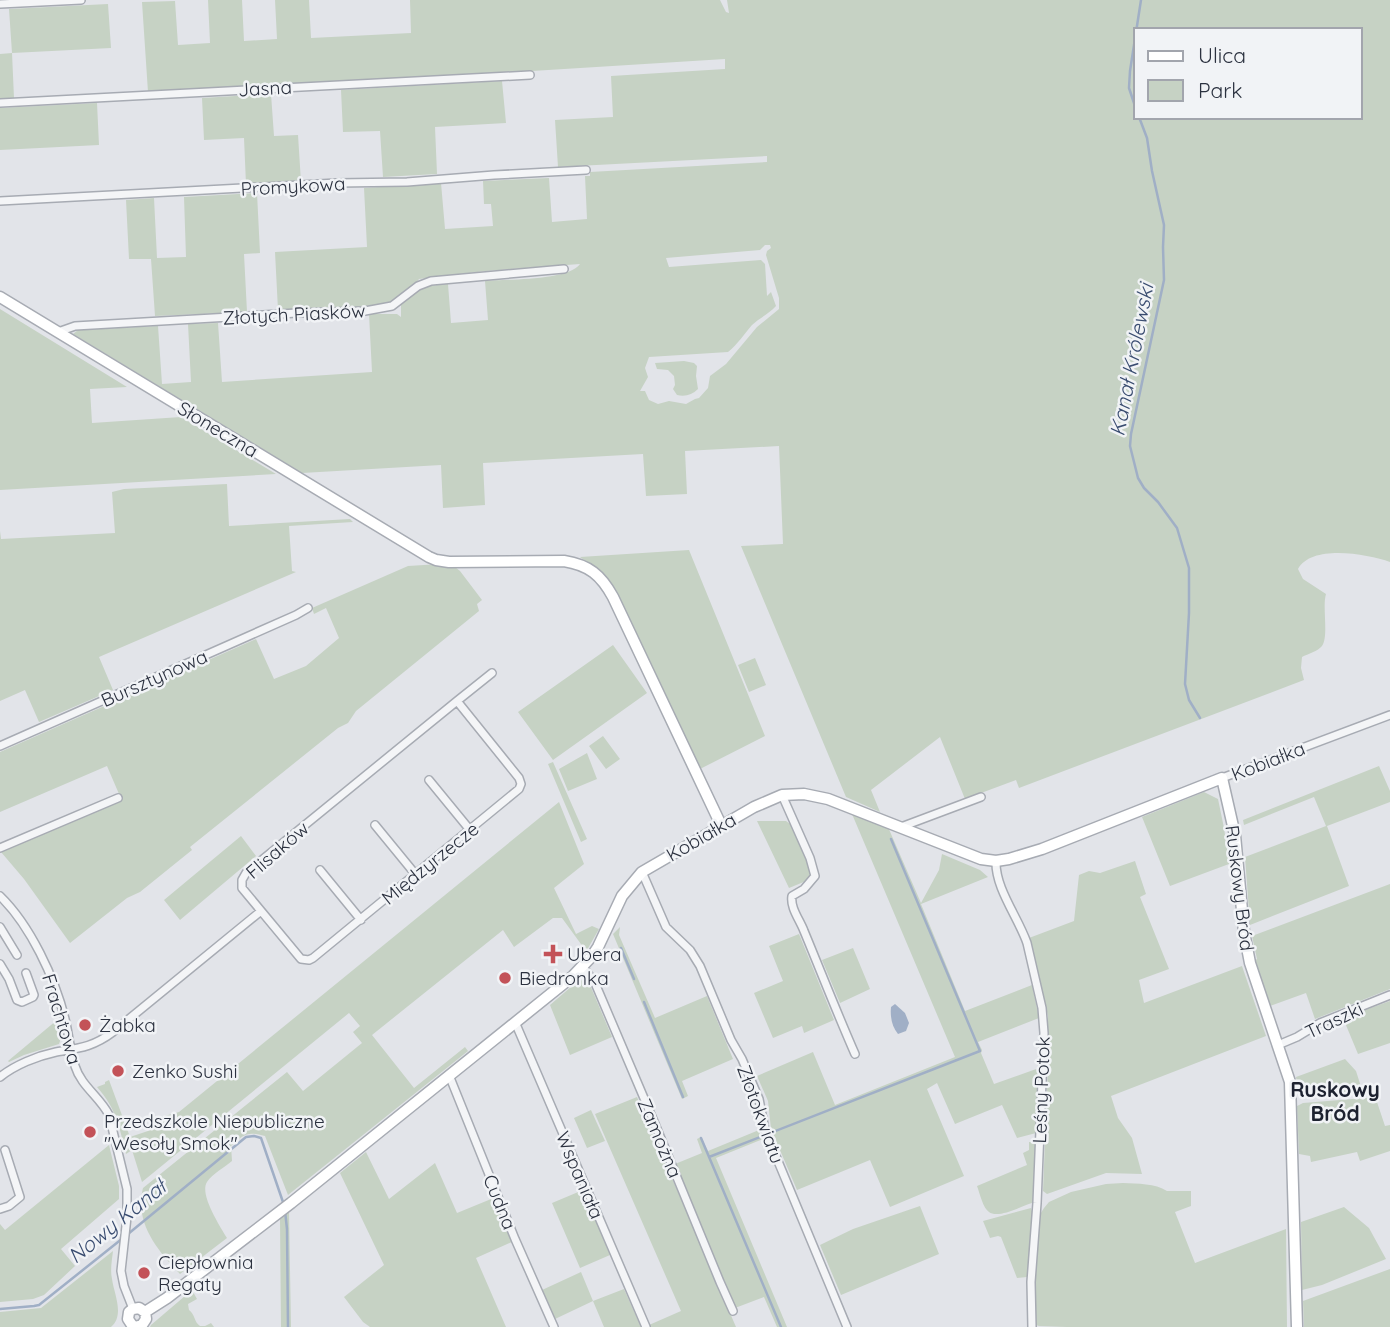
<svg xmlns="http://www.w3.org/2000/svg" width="1390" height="1327" font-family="Quicksand,sans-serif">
  <rect width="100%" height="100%" fill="#e2e4e9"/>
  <path fill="#c6d2c4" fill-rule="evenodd" d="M208,0H242L244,41L277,39L275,0H309L311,38L411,33L410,0H720L726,12L729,13L727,0H1390V562C1367,554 1312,544 1298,569L1303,579L1326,594C1322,607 1329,636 1322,646C1318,651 1308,654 1302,657L1301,668L1304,680L1019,788L1016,780L965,799L940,737L871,790L880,812L846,797L741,546L783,544L779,446L685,451L687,494L646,496L643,454L483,463L485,505L443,508L441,465L302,473L73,334L78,330L158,326L162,384L191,382L188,324L218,323L222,382L372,372L369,314H397L401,317V303C420,287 423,286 448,284L451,323L488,320L485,281C507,279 568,281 580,264L486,271L419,279L414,286L389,304L363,308L278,310L275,252L367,247L364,188L441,183L445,229L493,226L491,204H484L483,181L549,178L552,222L587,219L585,176H590V172L767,162V156L558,167L555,120L613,117L611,76L725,69V59L532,71L148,92L142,2L175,1L178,45L210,43ZM1136,30H1360V117H1136ZM765,245H770L771,248L767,251L766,255L779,298V309L757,327L726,364L710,376L708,388L699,398L695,399L686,404L669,401L658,404L649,400L645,391H640L648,377L645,368L649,357L728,352C738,344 744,334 752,325C759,318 769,314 776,306L771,292L767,296L765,264L761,260L669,267L666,258L760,250Z
    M108,4L111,48L12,53L14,98L0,99V54L12,53L9,9Z
    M502,81L506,123L435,127L437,174L383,177L380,131L343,132L341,90Z
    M271,94L274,136L298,135L301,182L246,184L244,138L204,140L202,98Z
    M97,103L99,145L0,150V108Z
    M257,193L260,253L244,254L247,312L155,316L151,259H129L126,200L154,198L157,258L186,257L184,197Z
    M0,309L127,387L90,389L92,423L181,417L276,474L0,490Z
    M684,361L694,363L697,366L696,376L698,389C692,395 685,397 677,395L673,389L675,385L674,376L668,370L657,369L655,363Z
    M227,484L229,526L350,519L353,522L289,526L292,571L296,572L99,657L113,690L39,722L25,690L0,701V531L1,539L115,533L112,492L124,489Z
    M689,550L765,736L700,769L672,714L613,590L603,574L580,557Z
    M440,564L455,567L460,571L482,600L477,604L479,611L356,711L348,723L338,728L190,847L192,850L140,892L127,898L70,943L24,879L1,852L122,801L107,766L0,812V752L256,639L274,679L306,666L339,638L326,608L314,614L312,608L408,566Z
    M613,645L647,693L553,760L518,712Z
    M755,658L766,685L749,692L738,665Z
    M603,736L620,759L606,769L589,746Z
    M587,753L597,779L568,791L559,769Z
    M553,762L587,839L581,842L548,764Z
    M1379,766L1390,791V802L1327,826L1349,886L1250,925L1245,857L1326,826L1314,797L1244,825L1243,820Z
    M1204,792L1218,799L1224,828L1229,864L1170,886L1142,817Z
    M559,802L584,864L554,888L576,934L592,926L599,929L587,950L586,951L562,918H553L514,947L503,930L372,1035L414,1088L465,1047L468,1051L288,1195L265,1136C247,1131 244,1134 231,1146L232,1161C225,1167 212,1174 207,1182C199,1194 220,1226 227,1238L180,1274C158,1251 134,1223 143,1188L287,1072L303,1091L362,1043L353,1032L360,1026L349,1013L142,1182L132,1150L126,1154C119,1126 117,1110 97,1087L105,1084V1082L109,1080L130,1137L154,1129L161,1122V1117L179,1112Z
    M852,814L888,827L921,903L939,870L942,854L980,870L988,877L921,904L965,1011L1032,985L1039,1018L978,1042L982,1050L981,1053L994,1084L1039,1068L1036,1133L1017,1138L1002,1105L955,1124L937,1083L927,1089L964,1176L890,1207L870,1160L797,1190L771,1129L768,1101L757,1076L813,1052L835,1105L955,1057Z
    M757,821H786L793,826L811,867V879L789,888Z
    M241,836L256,856L180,920L164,900Z
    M1135,861L1146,894L1140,897L1169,969L1139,980L1144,1003L1242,966L1266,1036L1111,1096L1118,1118L1132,1138L1142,1174L1106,1173L1047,1194L1043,1191L1048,1065V1016L1029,938L1074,921L1079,875L1089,871L1100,873Z
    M1390,884V989L1315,1019L1306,993L1270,1006L1254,961L1257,959L1252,936Z
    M620,927L619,935L655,1018L707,996L733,1059L682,1081L688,1096L682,1099L613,934Z
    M799,934L834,1020L804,1033L802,1026L773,1038L754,993L783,981L769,946Z
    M853,948L870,989L840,1003L822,960Z
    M579,980L585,981L590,985L612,1037L570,1055L550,1005Z
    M1390,1001V1043L1358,1054L1343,1018Z
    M57,1020L60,1041L59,1044L24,1055L9,1062L8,1061Z
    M1345,1059L1356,1071L1363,1093C1346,1093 1312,1099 1298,1091L1296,1077Z
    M637,1097L736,1327H650L649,1325L681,1311L595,1114Z
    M1365,1098L1376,1099L1385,1126L1390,1125V1151L1360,1161L1357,1152L1311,1162L1310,1156L1299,1154L1297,1106L1303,1103Z
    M591,1110L605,1141L587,1148L574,1118Z
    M759,1130L763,1139L716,1158L787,1327H777L764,1297L735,1308L713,1261L715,1258L675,1164L702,1153L697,1139L701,1137L708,1151Z
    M1029,1142H1035V1198L1032,1203C1022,1206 998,1219 989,1212C983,1208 980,1194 977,1186L1027,1165L1023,1153L1029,1150Z
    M109,1145L119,1186V1199L61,1249L75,1266L44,1295L33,1299L0,1302V1224L5,1230Z
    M366,1152L389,1199L435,1163L457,1213L496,1197L514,1241L476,1258L506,1327H370L363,1322L344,1297L384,1265L340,1173Z
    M1123,1183C1138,1184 1155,1183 1167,1191H1191V1206L1175,1212L1195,1263L1286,1229L1287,1327H1067L1039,1326L1036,1325V1261L1039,1216L1044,1208L1049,1202L1071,1192L1106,1184Z
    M583,1190L610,1255L580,1268L552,1203Z
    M920,1206L939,1254L841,1295L820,1245L853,1229Z
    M1344,1207L1369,1228L1386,1259L1322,1285L1302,1290L1301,1222Z
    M1031,1208L1033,1215L1027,1277L1017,1278L1001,1237L998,1236L990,1238L983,1221Z
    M289,1212L291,1327H281L280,1219Z
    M113,1251C112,1260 110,1270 112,1279C114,1294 125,1315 111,1327H0V1312L41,1308Z
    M1390,1269V1327H1304L1303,1301Z
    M581,1272L593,1301L624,1289L641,1327H604L593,1301L555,1319L542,1290Z
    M192,1290L197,1299L188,1304L189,1310C195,1314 194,1322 200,1326H205L211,1323L214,1327H150L151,1325Z"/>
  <path fill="#a0afc6" d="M895,1004L905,1013L909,1023L906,1031L898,1034C892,1027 890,1017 891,1007Z"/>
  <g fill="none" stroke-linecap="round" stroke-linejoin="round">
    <path stroke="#a0afc6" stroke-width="2.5" d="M1136,109L1129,88L1130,71L1141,0
      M1139,117L1147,138L1152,171L1164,225L1163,247L1164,280L1131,434L1130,446L1138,478L1144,488L1158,502L1177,528L1189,568V613L1185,684L1189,700L1200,718
      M621,948L634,979
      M644,1002L683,1097
      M701,1138L781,1327
      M709,1157L980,1051L891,839
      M285,1211L287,1229L288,1327
      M128,1234L246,1137L254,1136L261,1138L284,1205
      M0,1309L34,1306L39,1305L123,1238"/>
    <g stroke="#a7abb3" stroke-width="10">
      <path id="street" d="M0,4L81,0
        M0,103L530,75
        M0,201L337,183L407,182L494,175L586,170
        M58,332L75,326L297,313L365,311L392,306L418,286L431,281L564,269
        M457,701L519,778L521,784L519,789L313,958L309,960L301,959L242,888V880L246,873L457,701L492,673
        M0,746L296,615L308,608
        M1222,778L1390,715
        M429,780L470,830
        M782,795L810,858L815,876L804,889L792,896C790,908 800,920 804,931C821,972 837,1013 855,1054
        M375,825L416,875
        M901,827L981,797
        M0,848L118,798
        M996,861C995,888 1018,917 1027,943L1042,1008L1044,1033L1037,1203L1031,1282L1032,1327
        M320,870L361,920
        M642,872L666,927L690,950L700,966L731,1040L742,1059L759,1099L765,1130L847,1327
        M0,896C30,925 55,978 65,1019C69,1035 70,1051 75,1066C81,1086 100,1097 109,1115L127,1189V1217L121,1271L124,1286L133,1309
        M0,927L17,955
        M0,964L9,979L17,1000L22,1002L33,997L34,995L26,973
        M583,967L595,983L655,1124L720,1282L733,1311
        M515,1022L646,1327
        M1278,1045L1297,1037L1320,1023L1390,995
        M449,1075L515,1239L554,1327
        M0,1077C15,1065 37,1056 56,1052C80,1048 93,1047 113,1032L261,911
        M0,1209L9,1206L20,1197L5,1150"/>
    </g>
    <g stroke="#a7abb3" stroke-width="13">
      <path id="secondary" d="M0,297L429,557L436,560L449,562L564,561C589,565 601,575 613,597L721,825
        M145,1312L167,1298L291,1203L573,976L592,956L598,947L622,896L642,872L754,807L782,795L804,794L828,799L981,859L996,861L1009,859L1042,849L1222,778L1235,835L1244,932L1250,963L1290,1082L1297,1327
        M132,1325L128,1319L129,1312L133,1309L139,1308L145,1312
        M132,1325L135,1327L142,1325L146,1319L145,1312"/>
    </g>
    <use href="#street" stroke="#f4f5f7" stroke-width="7"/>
    <use href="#secondary" stroke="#fff" stroke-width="10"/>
  </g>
  <g fill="#c35258" stroke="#f1f3f6" stroke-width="2.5">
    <path d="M549.5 943.5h7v7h7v7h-7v7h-7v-7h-7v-7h7z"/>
    <circle cx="505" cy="978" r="7"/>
    <circle cx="85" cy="1025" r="7"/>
    <circle cx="118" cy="1071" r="7"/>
    <circle cx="90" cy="1132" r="7"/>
    <circle cx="144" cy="1273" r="7"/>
  </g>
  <g text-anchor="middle" stroke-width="5" stroke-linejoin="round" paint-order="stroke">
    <g font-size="19" fill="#2b313f" stroke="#f1f3f6">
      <text transform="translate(265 88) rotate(-3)" y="7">Jasna</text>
      <text transform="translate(293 186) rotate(-3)" y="7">Promykowa</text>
      <text transform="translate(294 314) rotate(-3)" y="7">Złotych Piasków</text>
      <text transform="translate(218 429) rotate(31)" y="7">Słoneczna</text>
      <text transform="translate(154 678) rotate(-24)" y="7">Bursztynowa</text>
      <text transform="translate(1268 761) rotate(-21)" y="7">Kobiałka</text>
      <text transform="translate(701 837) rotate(-30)" y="7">Kobiałka</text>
      <text transform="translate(277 850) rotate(-41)" y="7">Flisaków</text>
      <text transform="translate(430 863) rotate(-39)" y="7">Międzyrzecze</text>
      <text transform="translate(1240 888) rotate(83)" y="7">Ruskowy Bród</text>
      <text transform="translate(62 1019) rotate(73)" y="7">Frachtowa</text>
      <text transform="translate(1334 1020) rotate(-25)" y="7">Traszki</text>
      <text transform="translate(1041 1090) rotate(-88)" y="7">Leśny Potok</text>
      <text transform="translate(761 1114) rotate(70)" y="7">Złotokwiatu</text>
      <text transform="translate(660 1138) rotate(67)" y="7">Zamożna</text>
      <text transform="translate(580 1175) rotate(67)" y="7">Wspaniała</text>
      <text transform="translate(500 1202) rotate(68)" y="7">Cudna</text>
    </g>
    <g font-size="19" fill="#2b313f" stroke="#f1f3f6" text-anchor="start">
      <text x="567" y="961">Ubera</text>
      <text x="519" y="985">Biedronka</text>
      <text x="99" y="1032">Żabka</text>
      <text x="132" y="1078">Zenko Sushi</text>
      <text x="104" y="1128">Przedszkole Niepubliczne<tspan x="104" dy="22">"Wesoły Smok"</tspan></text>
      <text x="158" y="1269">Ciepłownia<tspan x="158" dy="22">Regaty</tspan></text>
    </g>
    <g font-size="21" font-style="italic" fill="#394c70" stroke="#f1f3f6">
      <text transform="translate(1132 360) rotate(-79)" y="7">Kanał Królewski</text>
      <text transform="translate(117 1222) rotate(-39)" y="7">Nowy Kanał</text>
    </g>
    <g font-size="21" font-weight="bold" fill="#1d2230" stroke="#f1f3f6">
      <text x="1335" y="1097">Ruskowy<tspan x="1335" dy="24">Bród</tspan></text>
    </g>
  </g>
  <rect x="1134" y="28" width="228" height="91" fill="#f1f3f6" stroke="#a2a5ad" stroke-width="2"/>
  <rect x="1148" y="51" width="35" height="10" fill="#ffffff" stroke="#a2a5ad" stroke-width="2"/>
  <text x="1198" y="63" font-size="21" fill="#2b313f">Ulica</text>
  <rect x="1148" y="80" width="35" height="21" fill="#c6d2c4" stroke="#a2a5ad" stroke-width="2"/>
  <text x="1198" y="98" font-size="21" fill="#2b313f">Park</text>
</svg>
